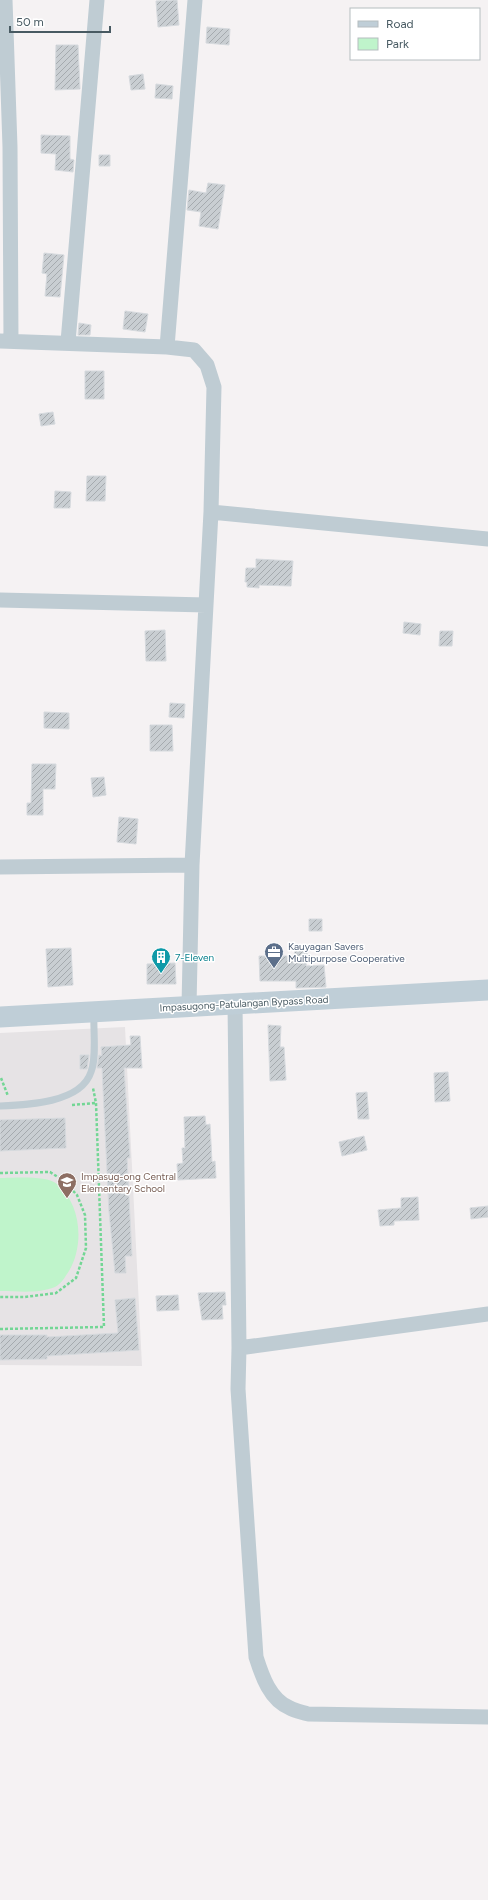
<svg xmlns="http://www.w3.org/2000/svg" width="488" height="1900" font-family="Figtree,sans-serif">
  <defs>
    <pattern id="building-hatch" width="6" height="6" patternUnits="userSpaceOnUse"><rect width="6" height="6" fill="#c9ced2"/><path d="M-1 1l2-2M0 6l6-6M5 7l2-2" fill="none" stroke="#a5aaae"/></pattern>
  </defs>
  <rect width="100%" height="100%" fill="#f5f2f3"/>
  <path fill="#e6e3e5" d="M125,1027L142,1366L0,1365V1033Z"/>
  <path fill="#bff4cb" d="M0,1178C14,1178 47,1175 57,1184C82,1205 84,1246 69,1271C65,1277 61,1284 55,1287C38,1294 18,1291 0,1291Z"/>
  <path fill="url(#building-hatch)" stroke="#d6dade" d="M177,0L179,25L158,27L156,1Z
    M207,27L230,29L229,45L206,43Z
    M56,45H78L80,89L55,90Z
    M143,74L145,89L131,90L129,76Z
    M156,84L173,86L172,99L155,98Z
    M41,135L70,136V159L74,160L73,172L55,170L56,154L41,153Z
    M99,155H110V166H99Z
    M208,183L225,185L218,229L199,226L201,212L187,210L189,190L206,193Z
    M44,253L64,255L60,297L45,296L47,274L42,273Z
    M125,311L148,314L145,332L123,329Z
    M79,323L91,325L90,335H78Z
    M85,371H104V399H85Z
    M53,412L55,424L41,426L39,414Z
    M87,476H106L105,501H86Z
    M55,491L71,492L70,508H54Z
    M256,559L293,561L291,586L259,585V588L247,587V582H245L246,568H256Z
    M404,622L421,624L420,635L403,633Z
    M165,630L166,661H146L145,631Z
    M440,631H453L452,646H439Z
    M170,703L185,704L184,718L169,717Z
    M44,712L69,713V729L44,728Z
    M150,725H172L173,751H150Z
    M32,764H56L55,789H43V815H27V803H31Z
    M104,777L106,795L93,797L91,778Z
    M119,817L138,819L136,844L117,842Z
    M309,919H322V931H309Z
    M71,948L73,985L48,987L46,949Z
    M295,949L308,950L306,966L324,965L326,987L296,988V981H260L259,956H294Z
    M175,963L176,984H147V964Z
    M268,1025L281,1026L280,1047H284L286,1080L270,1081Z
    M130,1036H140L142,1068H124L130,1158H127L132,1256H125L126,1273H115L109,1212L102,1068H97L99,1055L102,1056L101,1047L131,1045Z
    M80,1055H89L87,1069H80Z
    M448,1072L450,1101L435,1102L434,1073Z
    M367,1092L369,1119H358L356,1093Z
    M205,1116L206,1125L210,1124L212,1162L215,1161L216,1178L178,1180L177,1164L183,1163L182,1148H185L184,1117Z
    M65,1118L66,1148L0,1151V1120Z
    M364,1136L367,1150L342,1156L339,1142Z
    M418,1197L419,1220L394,1221V1225L380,1226L378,1210L401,1208V1198Z
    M488,1206V1217L471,1219L470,1208Z
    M225,1292L226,1305H222L223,1319L202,1320L198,1293Z
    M178,1295L179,1310L157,1311L156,1296Z
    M135,1298L139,1350L47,1356V1359L0,1360V1335H47V1337L118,1333L115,1300Z"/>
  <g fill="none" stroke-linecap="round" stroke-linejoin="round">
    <path stroke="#73d695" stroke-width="2.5" stroke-dasharray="3 2" stroke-linecap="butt" d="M1,1078L8,1096
      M72,1105L96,1103
      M0,1173L50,1172L64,1181L77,1195L85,1215L86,1248L76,1278L56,1293L25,1297H0
      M0,1329L104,1327L96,1103L93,1088"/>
    <path stroke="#bfccd3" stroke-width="7" d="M0,1106C27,1105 81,1103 91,1072C97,1057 93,1030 94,1013"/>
    <path stroke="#bfccd3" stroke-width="15" d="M5,0L10,147L11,341
      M0,341L167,347L194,350L207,365L214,387L211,512L192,865L189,1006
      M68,342L97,0
      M167,347L195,0
      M211,512L488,539
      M0,600L206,605
      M0,867L192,865
      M235,1003L239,1348L488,1314
      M239,1348L238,1389L256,1657C262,1676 270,1700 290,1708C295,1711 302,1712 308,1714L488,1717"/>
    <path stroke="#bfced7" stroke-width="21" d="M0,1017L488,990"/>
  </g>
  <defs>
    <g id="office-pin" transform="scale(1)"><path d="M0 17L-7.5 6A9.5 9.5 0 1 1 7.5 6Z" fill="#5c6f8a" stroke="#fff"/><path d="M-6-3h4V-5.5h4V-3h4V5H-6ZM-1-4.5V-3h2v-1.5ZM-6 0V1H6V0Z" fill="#fff"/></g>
    <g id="building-pin" transform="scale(1)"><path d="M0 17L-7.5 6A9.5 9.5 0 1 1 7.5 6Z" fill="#0f9aa8" stroke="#fff"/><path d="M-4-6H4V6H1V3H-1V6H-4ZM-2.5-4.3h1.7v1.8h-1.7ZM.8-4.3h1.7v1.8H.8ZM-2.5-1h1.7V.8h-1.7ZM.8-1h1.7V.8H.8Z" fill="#fff"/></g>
    <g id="school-pin" transform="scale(1)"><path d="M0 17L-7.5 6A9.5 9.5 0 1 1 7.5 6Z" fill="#8d6e63" stroke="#fff"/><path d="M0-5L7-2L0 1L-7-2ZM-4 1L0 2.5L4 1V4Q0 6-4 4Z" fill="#fff"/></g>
  </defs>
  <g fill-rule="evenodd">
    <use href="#office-pin" x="274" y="952"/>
    <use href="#building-pin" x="161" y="957"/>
    <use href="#school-pin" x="67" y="1182"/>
  </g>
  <g text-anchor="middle" stroke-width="3" stroke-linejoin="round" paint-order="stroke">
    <g font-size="10" fill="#4e5e75" stroke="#fff" text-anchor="start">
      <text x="288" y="950">Kauyagan Savers<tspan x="288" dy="12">Multipurpose Cooperative</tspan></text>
    </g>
    <g font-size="10" fill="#0d838f" stroke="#fff" text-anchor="start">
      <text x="175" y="961">7-Eleven</text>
    </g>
    <g font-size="10" fill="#485a62" stroke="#fff">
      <text transform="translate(244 1003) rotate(-3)" y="4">Impasugong-Patulangan Bypass Road</text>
    </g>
    <g font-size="10" fill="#785e54" stroke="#fff" text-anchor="start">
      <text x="81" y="1180">Impasug-ong Central<tspan x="81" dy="12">Elementary School</tspan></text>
    </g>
  </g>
  <rect x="350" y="8" width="130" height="52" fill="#ffffff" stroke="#b6bdc0"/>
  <rect x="358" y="21" width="20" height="6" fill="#bfced7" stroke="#b6bdc0"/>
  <text x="386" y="28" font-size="12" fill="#485a62">Road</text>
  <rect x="358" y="38" width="20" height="12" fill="#bff4cb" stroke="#b6bdc0"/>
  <text x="386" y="48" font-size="12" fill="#485a62">Park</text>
  <path d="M10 26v6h100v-6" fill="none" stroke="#485a62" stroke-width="2"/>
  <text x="16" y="26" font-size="12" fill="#485a62" stroke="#ffffff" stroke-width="3" paint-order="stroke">50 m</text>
</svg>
